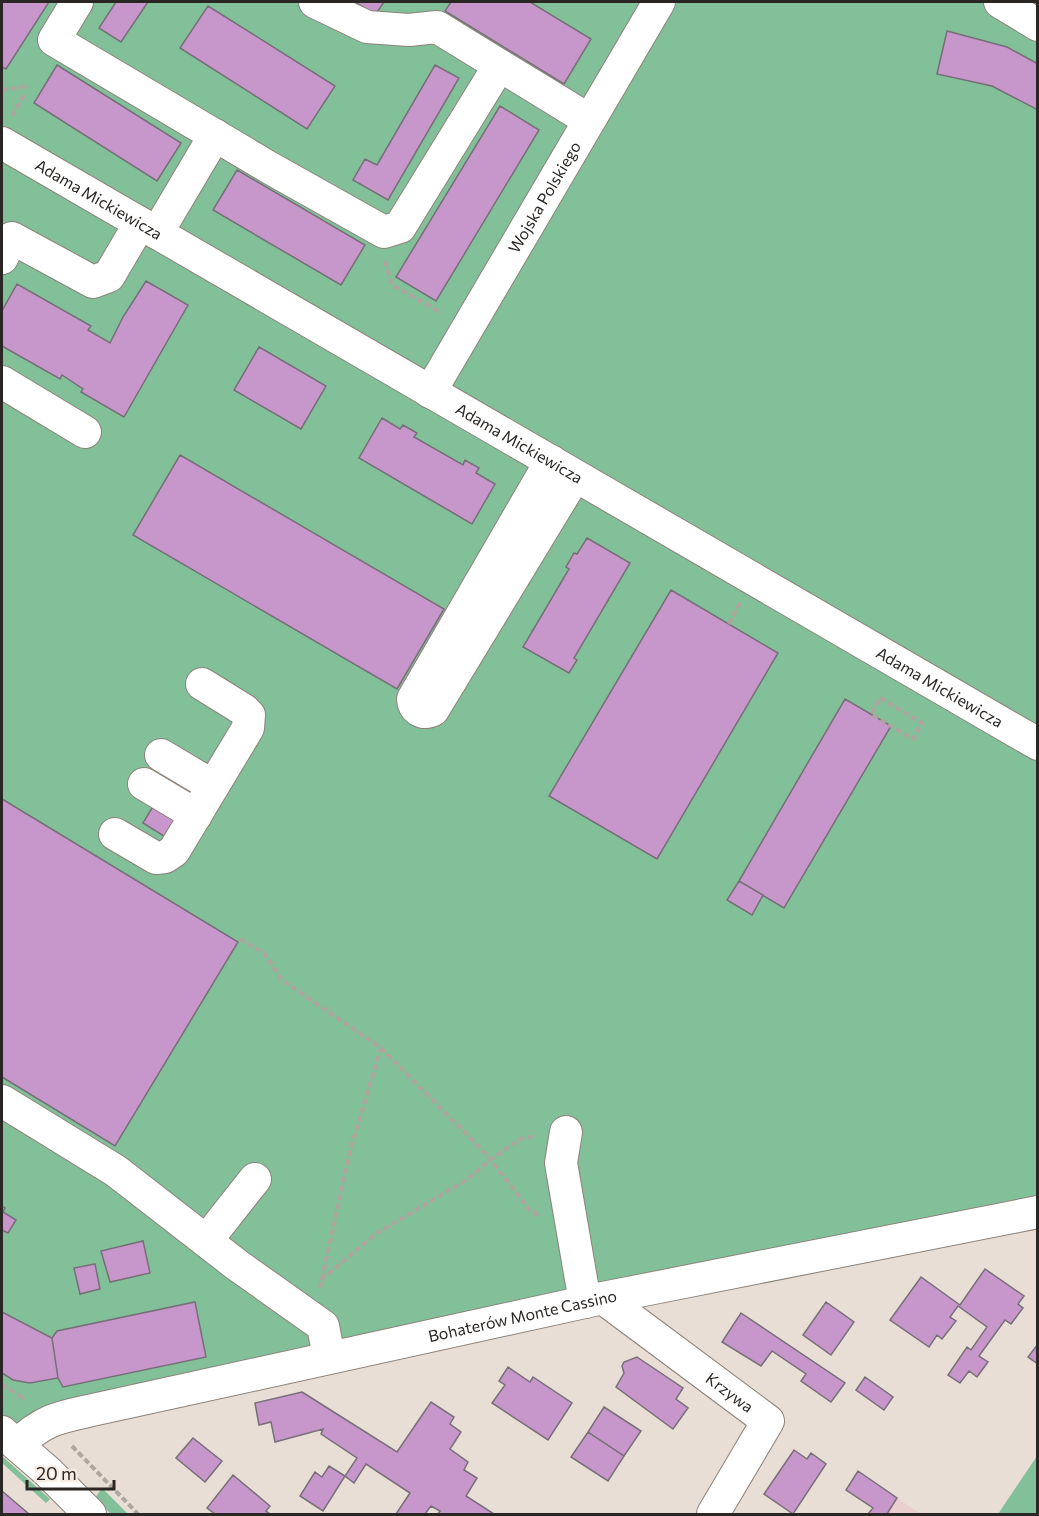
<svg xmlns="http://www.w3.org/2000/svg" width="1039" height="1516" font-family="Commissioner,sans-serif">
  <rect width="100%" height="100%" fill="#e9ded5"/>
  <path fill="#eacfce" d="M897,1498L921,1514H887Z"/>
  <path fill="#82c099" d="M2,2H1037V1216L2,1437Z
    M2,1456L50,1499L46,1503L2,1463Z
    M1037,1456V1514H998Z
    M102,1488L128,1514H111L95,1498Z"/>
  <path fill="#c797cb" stroke="#776f78" stroke-width="1.5" d="M2,2H49L6,69L2,67Z
    M116,2H148L121,42L99,28Z
    M355,2H384L375,15Z
    M451,2H530L591,39L564,84L445,11Z
    M208,6L335,86L307,129L180,48Z
    M947,31L1007,47L1038,64V110L992,86L937,74Z
    M57,65L181,143L157,181L34,103Z
    M435,65L459,78L388,200L353,180L365,159L377,165Z
    M500,106L539,130L436,301L396,277Z
    M237,170L365,245L341,285L213,210Z
    M146,281L188,305L124,417L81,392L83,389L62,375L60,379L2,346V311L17,284L91,326L88,330L110,343L123,317Z
    M259,347L326,386L301,429L234,390Z
    M382,418L400,429L403,425L417,433L414,437L463,465L465,460L479,468L476,473L495,484L472,524L359,458Z
    M180,455L444,609L397,689L133,535Z
    M587,538L630,563L574,658L577,660L569,673L523,647L569,569L566,567L574,553L577,554Z
    M671,590L778,653L657,859L549,796Z
    M845,699L891,726L784,908L739,881Z
    M184,755L209,770L167,838L143,823Z
    M2,799L238,942L115,1146L2,1077Z
    M739,881L763,895L752,915L727,900Z
    M2,1206L5,1208L3,1212L16,1220L8,1233L2,1230Z
    M143,1241L150,1273L110,1282L101,1251Z
    M95,1264L100,1289L80,1294L74,1268Z
    M985,1269L1024,1296L1018,1304L1023,1308L1011,1324L1005,1320L979,1356L988,1362L977,1377L969,1371L960,1383L948,1375L967,1347L971,1350L987,1327L958,1306L950,1317L956,1321L942,1339L937,1335L929,1347L890,1320L921,1277L960,1305Z
    M195,1302L206,1357L63,1387L58,1378L52,1338L57,1331Z
    M826,1302L854,1322L831,1355L803,1335Z
    M2,1312L52,1338L58,1378L30,1383L13,1380L2,1373Z
    M741,1313L845,1383L831,1402L801,1381L806,1374L772,1351L761,1366L722,1342Z
    M1038,1344V1364L1028,1357Z
    M637,1357L683,1388L676,1399L688,1408L673,1429L616,1387L624,1373L622,1366L624,1362Z
    M508,1367L530,1382L533,1377L572,1403L548,1440L492,1403L505,1385L499,1381Z
    M865,1377L893,1397L884,1410L856,1390Z
    M302,1392L397,1452L431,1402L454,1417L450,1424L461,1432L450,1449L468,1462L464,1470L477,1478L466,1496L494,1514H438L440,1511L431,1506L425,1514H396L410,1493L366,1464L354,1483L345,1476L357,1458L321,1434L323,1429L275,1442L271,1422L259,1425L255,1403Z
    M604,1407L641,1431L624,1456L588,1432Z
    M588,1432L624,1456L608,1481L571,1457Z
    M193,1438L222,1461L205,1482L176,1458Z
    M794,1450L807,1459L811,1453L826,1464L793,1514L764,1494Z
    M329,1466L345,1476L323,1511L300,1496L315,1472L322,1477Z
    M858,1471L897,1498L887,1514H868L873,1508L846,1490Z
    M233,1475L270,1506L266,1511L270,1514H215L207,1508Z
    M2,1491L29,1514H2Z"/>
  <g fill="none" stroke-linecap="round" stroke-linejoin="round">
    <g stroke="#8c827a" stroke-width="34">
      <g id="minor">
        <path d="M77,2L54,40L270,168L384,232L400,227L499,66"/>
        <path d="M315,2L367,27L409,30L437,27L589,120"/>
        <path d="M1000,2L1038,25"/>
        <path id="s1" d="M2,143L1038,744"/>
        <path d="M157,233L215,135"/>
        <path d="M2,258L12,238L93,282L109,276L140,223"/>
        <path d="M2,382L85,432"/>
        <path id="s2" d="M430,392L659,2"/>
        <path d="M551,461L413,699C414,710 423,715 433,710L575,476"/>
        <path d="M161,755L213,786"/>
        <path d="M144,784L196,815"/>
        <path d="M115,834L156,858L165,857L174,851L248,728L249,715L244,710L202,684"/>
        <path d="M2,1101L116,1171L237,1265L323,1326L329,1357"/>
        <path d="M566,1132L561,1163L585,1302"/>
        <path d="M206,1241L255,1179"/>
        <path id="s3" d="M603,1298L768,1421L713,1514"/>
        <path d="M2,1432L47,1471L90,1514"/>
        <path id="s4" d="M17,1445C45,1418 61,1417 97,1409L603,1298L1038,1212"/>
      </g>
    </g>
    <path stroke="#ada59e" stroke-width="4" stroke-dasharray="6 3" stroke-linecap="butt" d="M2,90L30,86
      M12,116L25,94
      M385,261L392,285L442,313
      M729,624L740,603
      M880,698L922,723L913,739L871,714Z
      M240,939L264,953L282,980L381,1048L486,1154L529,1209L539,1216
      M321,1280L377,1233L468,1179L490,1160L520,1139L536,1136
      M320,1288L350,1151L381,1048
      M2,1385L19,1395
      M19,1395L26,1401
      M72,1446L138,1514"/>
    <use href="#minor" stroke="#fff" stroke-width="32"/>
  </g>
  <g text-anchor="middle" stroke-width="4.5" stroke-linejoin="round" paint-order="stroke">
    <g font-size="16" fill="#2a2623" stroke="#f7ebe2">
      <text dy="6" stroke="none"><textPath href="#s2" startOffset="226">Wojska Polskiego</textPath></text>
      <text dy="6" stroke="none"><textPath href="#s1" startOffset="112">Adama Mickiewicza</textPath></text>
      <text dy="6" stroke="none"><textPath href="#s1" startOffset="598">Adama Mickiewicza</textPath></text>
      <text dy="6" stroke="none"><textPath href="#s1" startOffset="1084">Adama Mickiewicza</textPath></text>
      <text dy="6" stroke="none"><textPath href="#s4" startOffset="525">Bohaterów Monte Cassino</textPath></text>
      <text dy="6" stroke="none"><textPath href="#s3" startOffset="158">Krzywa</textPath></text>
    </g>
  </g>
  <rect width="1039" height="1516" fill="none" stroke="#2a2623" stroke-width="6"/>
  <path d="M27 1480v9h87v-9" fill="none" stroke="#2a2623" stroke-width="3"/>
  <text x="36" y="1480" font-size="18" fill="#2a2623" stroke="#f7ebe2" stroke-width="4.5" paint-order="stroke">20 m</text>
</svg>
